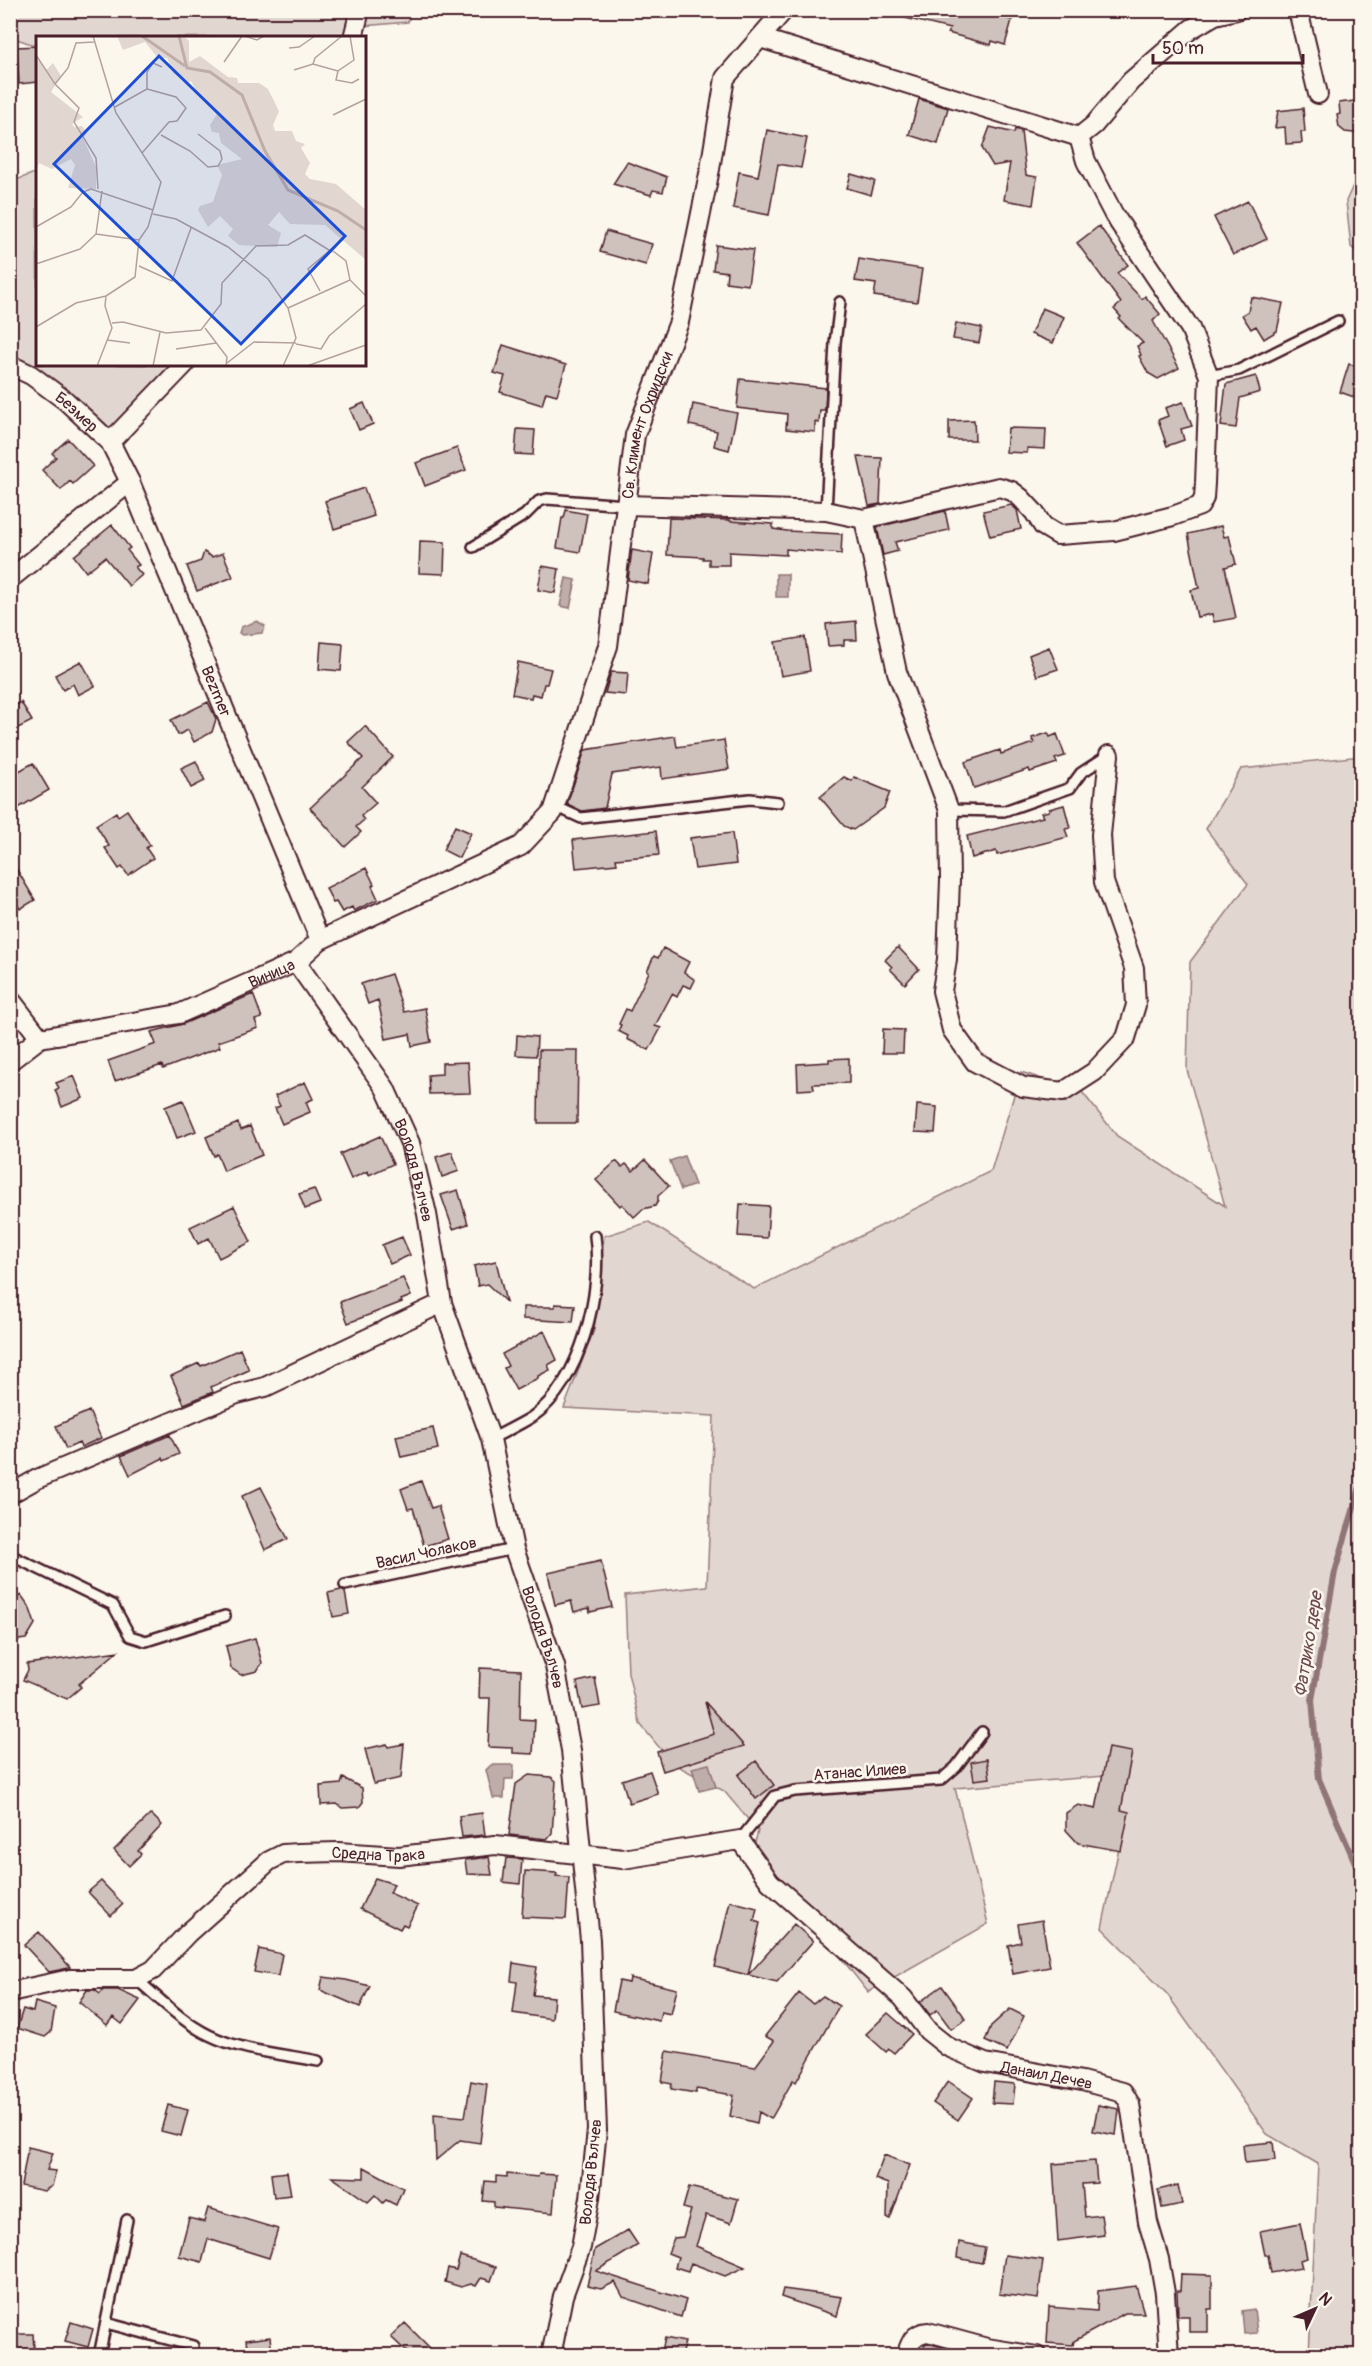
<svg xmlns="http://www.w3.org/2000/svg" width="1372" height="2366" font-family="Pangolin,sans-serif">
  <rect width="100%" height="100%" fill="#fbf7ec"/>
  <filter id="ink" filterUnits="userSpaceOnUse"><feTurbulence type="fractalNoise" baseFrequency=".0167" numOctaves="2"/><feDisplacementMap in="SourceGraphic" scale="12" xChannelSelector="R" yChannelSelector="G"/><feConvolveMatrix kernelMatrix="1 2 1 2 8 2 1 2 1" color-interpolation-filters="sRGB"/></filter>
  <g filter="url(#ink)">
    <path fill="#e2d7d0" stroke="#967b7e" stroke-width="1.5" d="M11,11H411L408,22L351,27L348,37L38,38L37,46L11,37Z
      M1361,168L1362,255H1361L1351,247L1346,201Z
      M37,172L38,364L188,365L123,435L102,434L11,363V182Z
      M1361,756V2355H1309L1318,2164L1267,2134L1167,1994L1102,1928L1119,1848L1105,1776L955,1788L988,1924L868,1992L793,1897L748,1869L758,1831L724,1791L672,1763L640,1724L628,1673L625,1595L707,1586L714,1416L564,1408L594,1330L604,1236L649,1222L754,1289L991,1171L1021,1072L1082,1092L1117,1136L1225,1206L1187,1070L1190,962L1248,884L1206,829L1241,769Z"/>
    <path fill="#bfadaa" stroke="#907477" stroke-width="1.5" d="M776,574H788V597H776Z
      M566,578L576,580L570,608L560,606Z
      M257,621L265,626L262,633L242,635L239,633L241,627Z
      M684,1156L695,1185L681,1190L670,1161Z
      M709,1764L716,1787L699,1791L692,1768Z
      M491,1765H514L513,1779H505L504,1798H493L486,1770Z
      M1254,2309L1257,2333L1244,2334L1242,2311Z"/>
    <g fill="none" stroke-linecap="round" stroke-linejoin="round">
      <path stroke="#907477" stroke-width="6" d="M1362,1480L1335,1572L1312,1700L1319,1779L1362,1879"/>
    </g>
    <path fill="#cfc2bc" stroke="#4a1f2b" stroke-width="1.5" d="M901,10H976L1012,20L1005,45L992,41L991,45L948,33L950,29L901,17Z
      M38,46V82L19,84L17,47Z
      M919,99L948,108L938,144L909,135Z
      M1362,100V134L1345,132L1339,127L1337,115L1340,114L1339,103Z
      M1303,108L1305,132H1301L1302,143L1286,144L1285,127L1275,128L1278,111Z
      M990,127L1014,133L1015,129L1021,131L1026,175L1037,177L1033,205L1004,200L1010,163L993,166L982,148Z
      M767,130L807,138L801,168L778,164L769,215L733,208L739,172L758,176Z
      M627,162L667,177L663,192L653,190L651,195L613,184Z
      M851,174L875,181L871,195L847,188Z
      M1248,201L1267,239L1233,255L1214,217Z
      M1099,226L1128,265L1117,273L1142,299L1145,296L1160,314L1153,321L1179,368L1158,379L1148,373L1139,356L1141,355L1137,346L1143,343L1119,319L1121,317L1114,309L1121,303L1077,243Z
      M606,231L652,244L646,265L600,252Z
      M716,245L753,250L748,285L726,282L727,272L713,270Z
      M859,259L922,269L917,302L874,296L876,284L855,281Z
      M1251,297L1283,303L1277,331L1264,339L1256,326L1251,329L1242,315L1248,311Z
      M1042,308L1064,317L1053,343L1031,334Z
      M956,323L982,328L979,343L953,339Z
      M503,345L566,365L557,395L546,392L542,405L500,392L505,376L494,373Z
      M1349,364L1362,368V400L1340,392Z
      M1256,376L1260,392L1240,398L1236,428L1221,426L1226,384Z
      M740,379L826,388L825,410H820L819,423L815,422V432L786,429L787,414L737,408Z
      M1183,402L1192,426L1181,429L1184,440L1167,446L1158,420L1168,416L1165,408Z
      M364,403L373,424L359,430L350,409Z
      M693,404L737,413L729,450L714,446L717,431L689,425Z
      M974,420L975,440H949V421Z
      M1008,428L1046,429L1045,449L1027,448V453L1006,452Z
      M517,429L535,430L533,455L515,454Z
      M68,439L93,466L73,484L70,481L61,490L42,470L56,457L52,453Z
      M457,448L466,470L425,486L416,463Z
      M858,457L882,458L880,504L869,506Z
      M364,488L374,516L334,529L325,501Z
      M1011,505L1017,510L1021,529L990,536L983,511Z
      M566,510L587,514L580,552L557,548L562,518H564Z
      M945,511L949,530L895,542L898,551L883,555L877,527Z
      M669,518L730,520V521L773,524V529L787,531L842,534L841,554L786,549V555L729,552V565H709V559H703V557L667,555Z
      M112,525L130,548L127,550L139,565L135,567L142,575L129,586L105,557L86,572L74,556Z
      M1221,526L1224,537L1229,536L1236,564L1225,567L1236,618L1214,622L1212,614L1197,617L1191,590L1199,588L1188,534Z
      M420,541L445,542L444,574L419,573Z
      M632,550L653,554L648,584L628,580Z
      M204,552L212,557L223,553L233,577L197,591L187,566L201,561Z
      M542,566L559,569L555,593L538,590Z
      M856,621L857,640H844V645L828,646L826,624Z
      M805,637L810,671L781,676L775,642Z
      M321,642L343,644L341,671L319,669Z
      M1049,647L1058,669L1037,676L1029,655Z
      M81,661L95,686L78,695L73,684L63,690L55,675Z
      M518,662L551,669L547,684H544L541,696L532,694L531,698L512,694Z
      M611,672L628,673L626,695L605,693Z
      M21,702L32,721L10,732V708Z
      M208,702L216,719L212,732L194,742L188,730L178,735L171,720Z
      M365,726L393,757L362,787L376,803L361,816L364,820L356,827L361,832L345,847L310,808L363,758L348,742Z
      M1048,733L1050,737L1057,734L1065,756L1055,759L1057,763L1030,772L1029,769L974,788L965,762L1000,750L1001,754L1034,743L1032,738Z
      M675,736L677,747L724,740L729,769L662,779L661,767L612,774L605,808L582,811L567,804L585,750Z
      M196,761L205,781L191,788L181,768Z
      M33,763L49,790L10,813V776Z
      M844,777L852,781L854,777L890,792L884,808L853,830L844,826L820,797Z
      M1064,805L1070,828L1065,829L1068,837L997,855L996,851L972,858L967,836L1043,817L1041,813L1049,811V809Z
      M127,810L150,845L146,848L153,858L128,875L122,867L119,869L105,848L109,846L96,825L116,812L118,816Z
      M455,826L471,833L459,858L443,850Z
      M656,831L659,855L616,859L617,864L576,868L573,840Z
      M732,833L736,864L695,869L690,838Z
      M10,858L35,900L20,909L10,893Z
      M366,868L374,884L372,886L378,899L354,911L352,907L342,912L336,902L333,903L326,888Z
      M898,947L919,969L905,984L890,969L892,967L885,960Z
      M663,948L689,962L684,972L695,980L691,988L683,985L677,997L672,994L655,1026L661,1028L649,1050L627,1039L628,1036L618,1031L621,1025L619,1024L626,1009L630,1011L646,978L649,972L647,971L654,956L658,958Z
      M391,974L404,1012L425,1008L431,1042L412,1046L410,1034L386,1039L378,1000L368,1004L361,984Z
      M253,994L262,1018L255,1020L258,1028L218,1042L220,1047L163,1069L162,1065L115,1081L108,1061L156,1044L151,1032L183,1024Z
      M883,1029L904,1030L903,1053H882Z
      M517,1035L537,1037L536,1056L516,1055Z
      M539,1050H578L577,1123H538Z
      M849,1058V1083L813,1084L814,1089L798,1090L797,1064L829,1062V1059Z
      M468,1062L470,1093L429,1094L428,1075L442,1074V1063Z
      M74,1076L83,1098L62,1107L55,1090L59,1088L56,1083Z
      M305,1082L313,1099L306,1102L310,1112L282,1124L275,1108L280,1106L275,1096Z
      M183,1100L196,1131L177,1138L165,1107Z
      M917,1105L937,1107L935,1133L915,1132Z
      M238,1123L241,1130L250,1126L262,1155L224,1171L217,1154L214,1156L206,1137Z
      M380,1136L393,1164L369,1175L368,1171L351,1179L340,1154Z
      M452,1152L459,1171L442,1177L436,1157Z
      M645,1160L669,1186L658,1196V1201L655,1206L643,1209L634,1217L622,1204L620,1206L596,1180L616,1161L622,1167L626,1164L633,1171Z
      M314,1189L320,1203L305,1209L299,1194Z
      M458,1190L468,1224L453,1229L441,1195Z
      M740,1204L769,1206L767,1238L738,1236Z
      M234,1206L251,1242L219,1258L209,1238L198,1244L190,1227Z
      M402,1237L410,1255L390,1264L382,1245Z
      M496,1261L506,1302L487,1284L478,1286L474,1266Z
      M403,1278L411,1296L401,1300L402,1302L348,1323L340,1302Z
      M555,1304L575,1305L573,1322L523,1319V1307H555Z
      M544,1331L557,1360L548,1365L550,1370L538,1376V1378L516,1390L504,1368L508,1366L502,1354Z
      M240,1349L249,1370L211,1387L213,1392L184,1404L171,1376L199,1363L201,1366Z
      M89,1411L101,1438L81,1447L79,1443L66,1449L56,1426Z
      M433,1428L438,1449L401,1457L396,1436Z
      M170,1435L179,1454L164,1461L163,1458L130,1475L121,1456Z
      M421,1481L431,1508L438,1506L448,1539L424,1546L413,1508L408,1509L401,1489Z
      M261,1487L288,1539L265,1550L242,1496Z
      M601,1561L612,1607L590,1612L589,1608L574,1612L571,1601L555,1605L548,1573Z
      M341,1590L345,1592L349,1614L333,1617L328,1593Z
      M21,1595L29,1606L35,1624L26,1639L10,1641V1602Z
      M255,1638L262,1663L257,1671L241,1675L231,1668L226,1646Z
      M118,1651L79,1684L81,1687L67,1699L23,1680L28,1670L27,1664Z
      M480,1668L521,1670L520,1719L535,1720L533,1754L513,1753V1748L488,1747L490,1698H479Z
      M595,1678L600,1706L582,1709L577,1682Z
      M705,1702L744,1746L663,1771L657,1752L714,1734Z
      M387,1744L388,1747L404,1744L401,1778L374,1784L365,1749Z
      M1108,1748L1132,1752L1121,1810L1129,1812L1121,1851L1078,1843L1066,1830V1813L1078,1805L1096,1809Z
      M987,1759L990,1778L974,1780L971,1762Z
      M756,1761L774,1785L756,1799L738,1775Z
      M650,1771L658,1794L629,1803L622,1780Z
      M529,1775L551,1777L556,1781L552,1833L547,1839L509,1835L516,1784Z
      M343,1778L362,1788L363,1802L359,1807L342,1808L337,1804L321,1805L320,1786L341,1784Z
      M482,1813L485,1835L462,1837L459,1816Z
      M151,1814L162,1825L138,1851L141,1854L129,1866L114,1850Z
      M489,1857L492,1875L467,1874L465,1860Z
      M506,1858L522,1859L520,1884L503,1882Z
      M525,1871L557,1873L556,1876L569,1877L566,1919L522,1917Z
      M375,1878L394,1884L390,1893L418,1906L407,1926L403,1924L400,1929L360,1909Z
      M101,1881L123,1904L111,1916L88,1892Z
      M730,1901L757,1908L754,1921L760,1923L748,1975L715,1967Z
      M1042,1920L1050,1967L1013,1974L1008,1945L1021,1942L1018,1924Z
      M794,1924L813,1941L777,1982L748,1975Z
      M39,1932L70,1967L69,1968L49,1972L24,1945Z
      M259,1949L282,1954L278,1976L254,1972Z
      M513,1963L537,1967L533,1995L554,1997L552,2019L513,2013L517,1982L511,1981Z
      M323,1977L346,1980L370,1986L360,2007L320,1990Z
      M630,1978L677,1989L671,2014L661,2012L659,2021L613,2011L619,1981L629,1983Z
      M942,1986L966,2019L951,2029L937,2010L930,2015L920,2002Z
      M87,1990H95L100,1994L103,1990H118L140,2000L122,2024L113,2017L107,2025L79,2002Z
      M799,1993L813,2004L823,1996L839,2006L796,2082L793,2080L771,2119L759,2112L757,2123L730,2116L734,2095L696,2089V2093L671,2089L672,2084L662,2082L667,2051L755,2067L774,2041L765,2036Z
      M35,2002L55,2008L51,2032L45,2037L17,2028L23,2009L33,2012Z
      M1010,2009L1024,2016L1007,2051L985,2041L991,2026Z
      M888,2013L912,2034L894,2053L889,2049L886,2052L866,2034Z
      M471,2081L487,2084L480,2143L460,2140L436,2160L434,2114L465,2117Z
      M948,2081L973,2098L958,2120L933,2103Z
      M994,2082L1015,2084L1013,2104L992,2103Z
      M168,2105L188,2110L181,2136L161,2131Z
      M1098,2105L1119,2109L1116,2135L1093,2131Z
      M1273,2142L1275,2160L1245,2163L1243,2145Z
      M28,2147L53,2153L47,2170L56,2171L52,2186L44,2191L21,2186Z
      M884,2155L910,2165L890,2219L887,2218L888,2184L875,2179Z
      M1095,2161L1097,2183L1082,2184L1085,2217L1101,2215L1104,2235L1058,2241L1053,2164Z
      M364,2167L403,2188L396,2205L386,2200L383,2203L375,2195L368,2202L332,2177L364,2178Z
      M287,2172L291,2195L274,2197L271,2174Z
      M507,2174L538,2177L539,2174L556,2175L553,2213L494,2207V2202L483,2201L485,2181L496,2182V2176L507,2177Z
      M1178,2185L1182,2204L1162,2208L1158,2190Z
      M689,2187L738,2199L731,2223L706,2215L696,2246L745,2267L725,2276L691,2263L688,2271L675,2267L678,2257L668,2253L674,2238L683,2237L691,2210L683,2208Z
      M208,2208L278,2229L269,2258L208,2239L202,2262L179,2256L189,2218L204,2222Z
      M1300,2223L1307,2258L1300,2260L1302,2268L1271,2273L1268,2255H1265L1260,2231Z
      M628,2230L638,2245L596,2271L686,2300L681,2317L623,2297L615,2282L601,2289L587,2286L595,2249Z
      M959,2242L985,2247L982,2263L957,2258Z
      M1005,2255L1043,2260L1038,2299L999,2294Z
      M460,2256L496,2267L491,2281L481,2278L476,2286L471,2284L461,2287L445,2282L448,2268L456,2270Z
      M1181,2274L1212,2275V2309H1208V2332H1189V2316H1178L1177,2291H1180Z
      M1136,2286L1144,2313H1125L1074,2341L1073,2345L1047,2343L1049,2307L1097,2311L1098,2291Z
      M783,2289L842,2297L837,2316L781,2297Z
      M71,2322L93,2329L88,2347L65,2341Z
      M405,2323L437,2355H410L391,2337Z
      M15,2334H33L34,2349L15,2350Z
      M270,2337L272,2355H248L246,2340Z
      M665,2338L685,2342L681,2355H661Z
      M927,2343L972,2355H921L925,2344Z"/>
    <g fill="none" stroke-linecap="round" stroke-linejoin="round">
      <g stroke="#4a1f2b" stroke-width="14">
        <path id="service" d="M1209,376L1239,370L1338,321
          M826,511L835,343L840,302
          M473,547L525,515L539,501L547,499L626,505
          M555,806L581,818L750,799L778,802
          M949,810L1004,811L1070,788L1081,773L1110,754
          M491,1439C504,1432 519,1425 532,1417C581,1383 603,1292 595,1236
          M10,1555L113,1605L130,1636L146,1641L225,1616
          M345,1585L514,1549
          M740,1840L775,1796L795,1791L941,1780L956,1767L982,1732
          M136,1979C159,1998 182,2022 209,2035C241,2051 283,2054 318,2061
          M106,2323L193,2346
          M99,2356L127,2220"/>
      </g>
      <g stroke="#4a1f2b" stroke-width="22">
        <g id="minor">
          <path d="M1298,10L1318,94"/>
          <path d="M353,38L360,10"/>
          <path d="M760,38L1079,137L1094,125L1131,81L1191,29L1215,15L1237,10"/>
          <path id="s1" d="M10,365L31,375L66,401L110,442L130,482L320,940"/>
          <path d="M110,442L185,364"/>
          <path d="M626,505L826,511L864,519L999,487L1012,491L1021,498L1034,512L1043,526L1058,535L1114,531L1173,516L1200,506L1204,498L1205,483L1209,376L1190,328L1114,215L1086,161L1079,137"/>
          <path d="M864,519L897,672L949,810L950,880L947,959L942,991L952,1030L975,1062L1023,1087L1063,1092L1094,1072L1126,1038L1136,1005L1134,968L1104,882L1101,835L1109,755"/>
          <path d="M10,579L130,482"/>
          <path id="s2" d="M296,962L385,1088L410,1143L427,1214L442,1303L491,1439L514,1549L555,1666L571,1750L590,1940L597,2130L590,2198L581,2247L563,2296L551,2356"/>
          <path d="M10,999L40,1038"/>
          <path id="s3" d="M10,1061L40,1038L179,1014L296,962L320,940L521,846L553,812L608,646L635,435L679,322L710,169L725,78L784,10"/>
          <path d="M10,1494L37,1479L237,1394L265,1387L442,1303"/>
          <path id="s4" d="M10,1992L70,1979H136L153,1970L188,1933L269,1861L283,1854L299,1853L338,1852L399,1856L495,1845L623,1859L740,1840L770,1882L903,1998L928,2031L948,2047L985,2063L1082,2081L1123,2092L1130,2104L1148,2222L1159,2259L1165,2293L1169,2356"/>
          <path d="M906,2356C910,2343 913,2333 928,2332L987,2348L1037,2356"/>
        </g>
      </g>
      <use href="#service" stroke="#fbf7ec" stroke-width="9"/>
      <use href="#minor" stroke="#fbf7ec" stroke-width="18"/>
    </g>
  </g>
  <g text-anchor="middle" stroke-width="5" stroke-linejoin="round" paint-order="stroke">
    <g font-size="16" fill="#4a1f2b" stroke="#fbf7ec">
      <text dy="6" stroke="none"><textPath href="#s1" startOffset="82">Безмер</textPath></text>
      <text dy="6" stroke="none"><textPath href="#s3" startOffset="1008">Св. Климент Охридски</textPath></text>
      <text dy="6" stroke="none"><textPath href="#s1" startOffset="398">Bezmer</textPath></text>
      <text dy="6" stroke="none"><textPath href="#s3" startOffset="280">Виница</textPath></text>
      <text dy="6" stroke="none"><textPath href="#s2" startOffset="242">Володя Вълчев</textPath></text>
      <text transform="translate(426 1552) rotate(-12)" y="6">Васил Чолаков</text>
      <text dy="6" stroke="none"><textPath href="#s2" startOffset="728">Володя Вълчев</textPath></text>
      <text transform="translate(860 1771) rotate(-4)" y="6">Атанас Илиев</text>
      <text dy="6" stroke="none"><textPath href="#s4" startOffset="417">Средна Трака</textPath></text>
      <text dy="6" stroke="none"><textPath href="#s4" startOffset="1180">Данаил Дечев</textPath></text>
      <text transform="translate(590 2172) rotate(-84)" y="6">Володя Вълчев</text>
    </g>
    <g font-size="18" font-style="italic" fill="#6d4a51" stroke="#fbf7ec">
      <text transform="translate(1308 1644) rotate(-81)" y="6">Фатрико дере</text>
    </g>
  </g>
  <g transform="translate(36 36)">
    <rect width="330" height="330" fill="#fbf7ec"/>
    <path d="M81,0H148L153,5V26L164,20L192,41L201,42L202,47H223L232,53L243,75L237,89L239,95H256L260,105L269,108L265,112L274,127L269,138L274,143L300,148L330,174V224L289,189L254,188L243,176L232,189L245,197L241,211L203,209L192,200L197,193L184,180L172,191L162,174L164,170L177,166L186,139L181,129L206,123L185,107L183,97L176,96L174,89L181,78L163,60L155,45L152,47L137,37L131,22H122L109,6L87,14ZM0,21L10,34L17,27L25,40L15,56L47,81L36,88L38,91L46,90L51,97L47,102L60,131V153L32,152L39,129L35,123L16,133L3,127L0,136Z" fill="#e2d7d0"/>
    <path fill="none" stroke="#bfadaa" stroke-width="3" d="M106,0L149,30M143,0L151,32L174,36L206,59L229,115L252,154L302,175L330,194"/>
    <path fill="none" stroke="#b4a19f" stroke-width="1.5" d="M57,0L80,77L125,146L112,191L103,204L99,241L70,260M209,0L221,4L228,0M314,0L318,24L302,35L300,44L316,47L323,43M253,12L263,11L279,0M0,19L19,48L43,72L38,86L60,122L62,153M188,26L206,0M277,28L279,22L306,0M258,34L277,28L302,35M19,48L32,32L40,7L58,6M79,71L111,53V36L117,27L126,31M297,79L330,63M125,99L154,115L172,131L182,130L186,123L184,115L162,98M106,117L133,86L141,85L150,72L140,61L111,53M117,178L140,183L192,211L232,243L252,272L260,302L247,330M0,191L35,171L47,156L55,153L117,174M60,198L66,155M60,198L103,204M297,215L310,225L314,244L330,260M0,228L44,213L60,198M103,230L136,245L155,192M284,255L272,233L307,203M252,272L314,244M76,287L87,286L130,297L165,294L185,268L186,247L220,210L252,209L269,199L296,216M0,291L40,267L70,260M169,292L191,321L190,330M71,304L94,307M260,308L285,313L293,300L330,268M140,313L180,307M191,327L218,306L260,307M61,330L76,292L69,270L70,260M117,330L124,296M271,330L330,309"/>
    <path fill="#1d4ed8" fill-opacity="0.15" stroke="#1d4ed8" stroke-width="3" d="M123,20L309,200L205,308L18,128Z"/>
    <rect width="330" height="330" fill="none" stroke="#4a1f2b" stroke-width="3"/>
  </g>
  <rect width="1372" height="2366" fill="none" stroke="#fbf7ec" stroke-width="36"/>
  <rect x="18" y="18" width="1336" height="2330" fill="none" stroke="#4a1f2b" stroke-width="2" filter="url(#ink)"/>
  <g transform="translate(1315 2309) rotate(46)" stroke="#fbf7ec" stroke-width="4.5" paint-order="stroke">
  <path d="M0-4.5L10 22L0 15L-10 22Z" fill="#4a1f2b"/>
  <text y="-9" font-size="16" font-weight="bold" text-anchor="middle" fill="#4a1f2b">N</text>
  </g>
  <path d="M1153 54v9h150v-9" fill="none" stroke="#4a1f2b" stroke-width="3"/>
  <text x="1162" y="54" font-size="18" fill="#4a1f2b" stroke="#fbf7ec" stroke-width="4.5" paint-order="stroke">50 m</text>
</svg>
